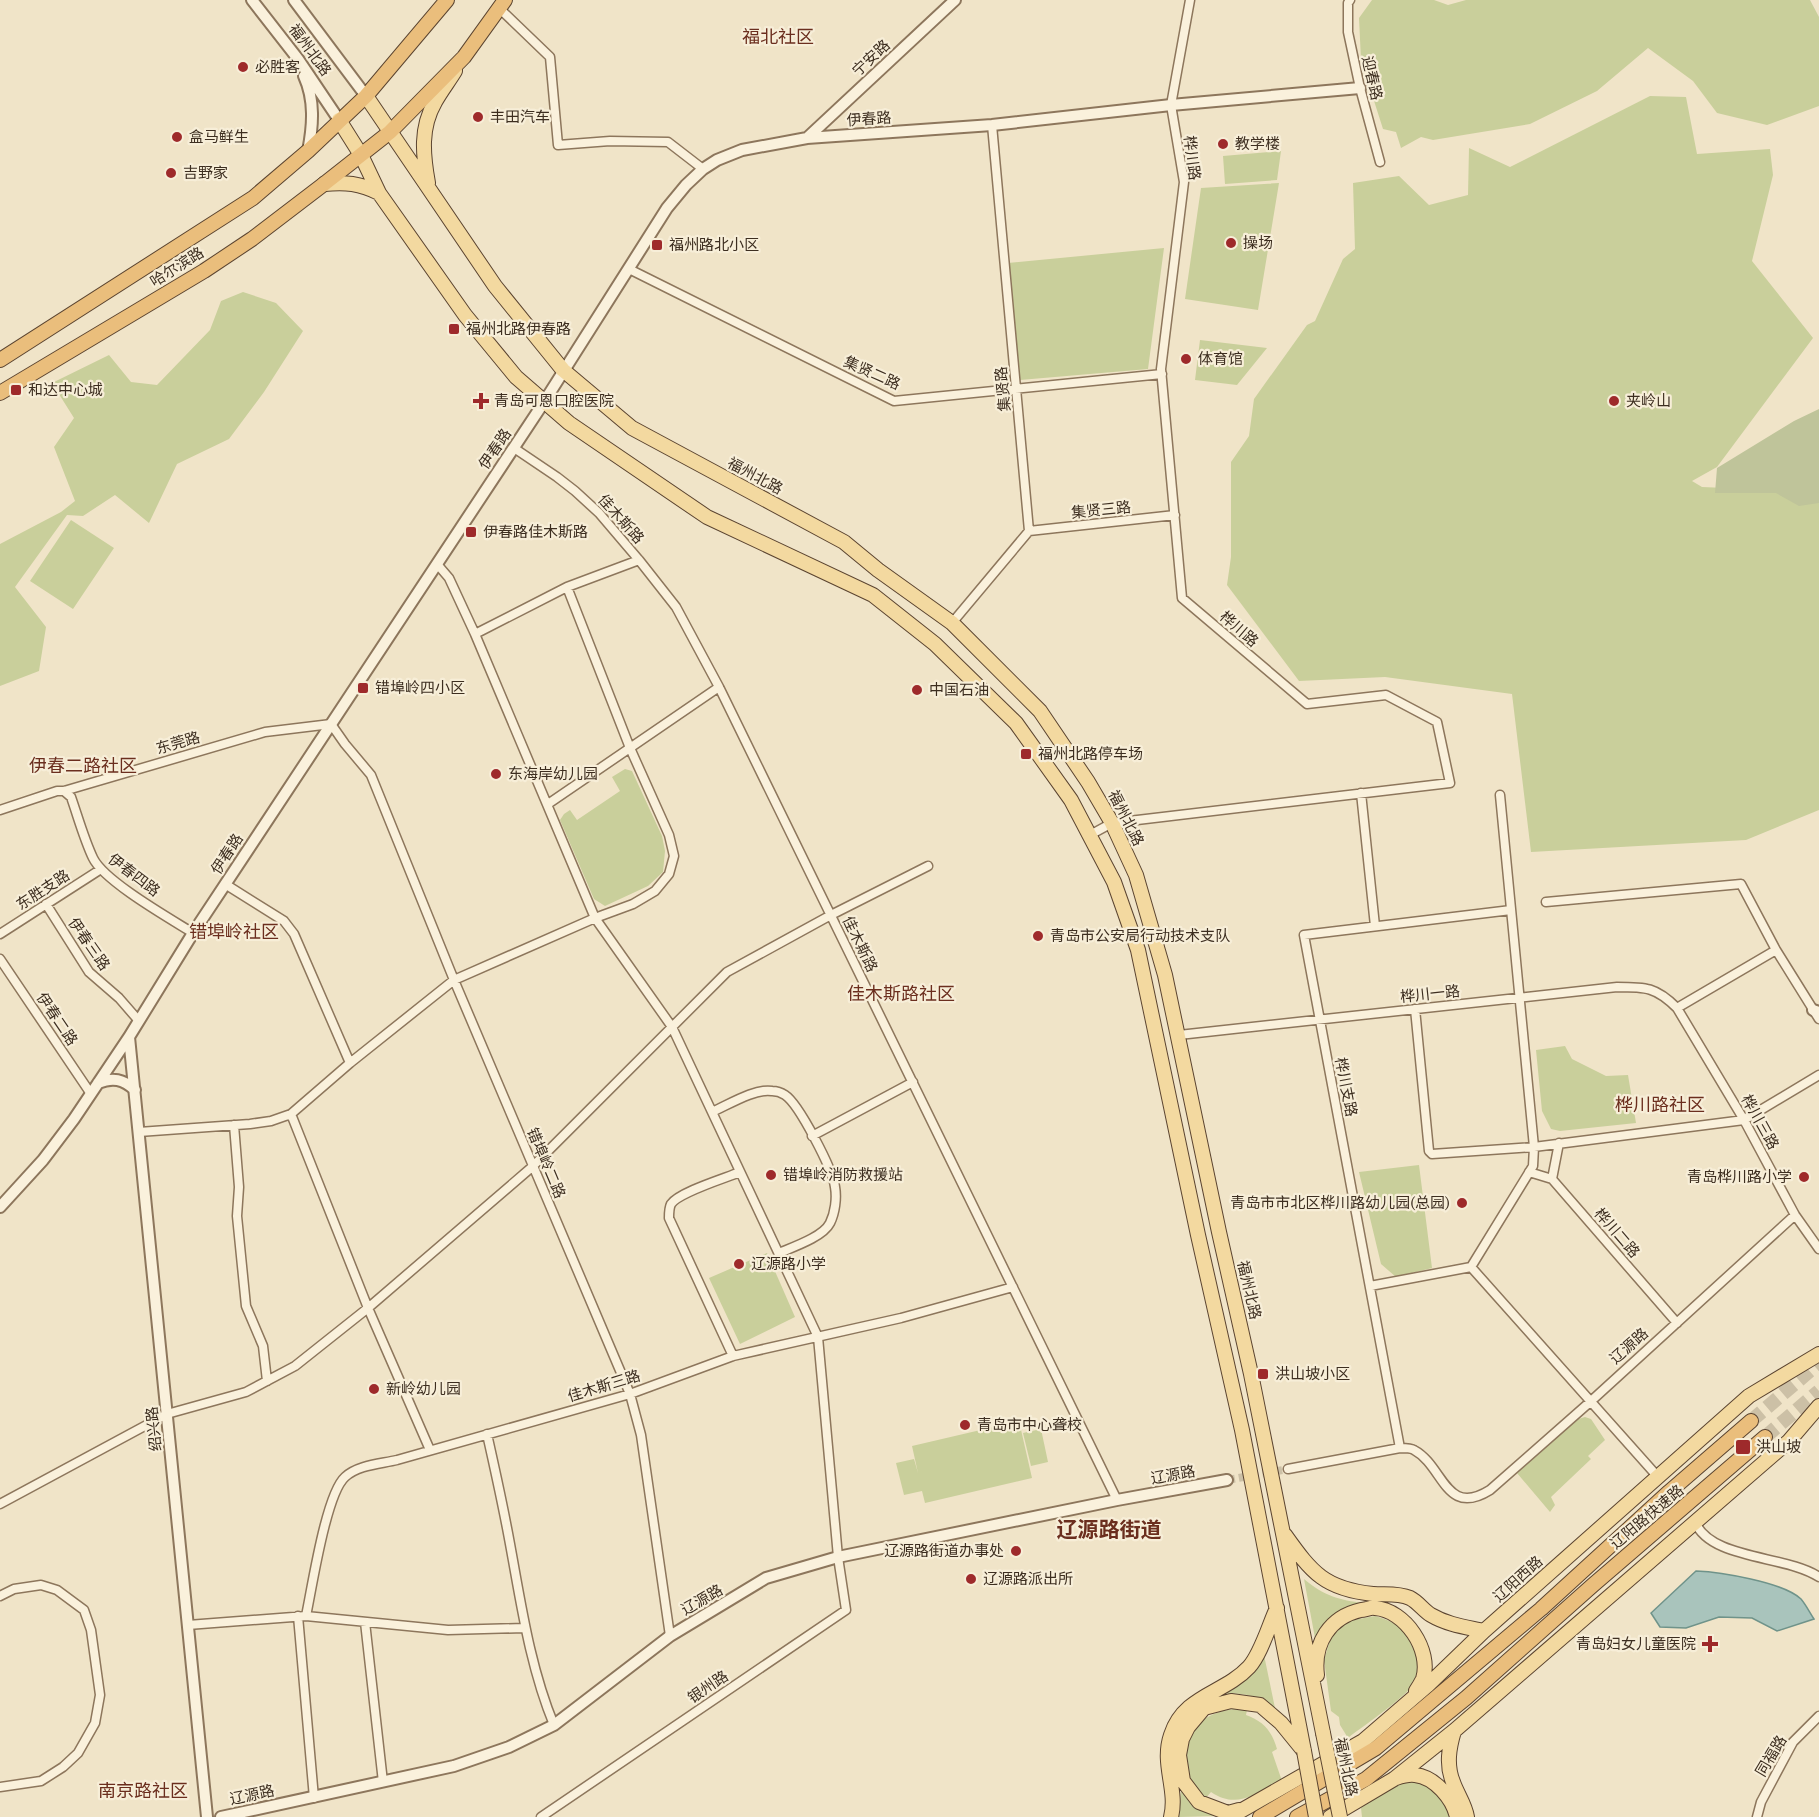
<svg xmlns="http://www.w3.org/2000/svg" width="1819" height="1817" font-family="'IBM Plex Serif','Noto Sans SC',serif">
  <rect width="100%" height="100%" fill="#f0e4c8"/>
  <path fill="#c9cf9b" d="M1372,0H1434L1448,5L1466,0H1810L1819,17V106L1767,125L1717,113L1693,81L1648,48L1597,91L1530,124L1433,140L1421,137L1401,148L1396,132L1383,129L1361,60L1359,18Z
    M1650,96L1686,97L1697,154L1770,149L1773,175L1752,261L1813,338L1717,467L1692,481L1702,487L1819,492V810L1746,840L1531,852L1512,694L1385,677L1299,681L1227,585L1231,557V462L1249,436L1254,399L1307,325L1315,321L1343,259L1355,249L1353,183L1399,176L1429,205L1468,195L1469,148L1510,167Z
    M1281,151L1277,180L1225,184L1223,156Z
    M1279,183L1258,310L1185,299L1201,188Z
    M1164,248L1148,369L1020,380L1008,263Z
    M243,292L276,303L303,331L264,392L229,439L177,464L149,523L115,495L83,516L67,515L15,587L46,627L39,671L0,686V544L61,512L75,501L54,447L74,418L52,383L109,355L131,382L157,385L210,330L221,301Z
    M1200,340L1267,348L1237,385L1195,380Z
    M71,520L114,548L73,609L30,581Z
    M625,769L632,771L662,836L665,851L663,872L648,886L605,906L594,899L560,820L564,814L570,810L577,820L620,791L612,777Z
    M1565,1046L1572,1059L1606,1076L1628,1075L1636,1123L1560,1131L1551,1129L1542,1111L1536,1050Z
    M1419,1165L1432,1268L1396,1277L1381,1264L1359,1172Z
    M767,1253L795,1317L740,1344L709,1278Z
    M1585,1417L1591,1419L1605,1440L1588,1456L1591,1459L1551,1497L1555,1505L1550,1512L1517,1473L1575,1420Z
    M1019,1421L1032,1478L925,1503L922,1491L904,1495L896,1463L914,1459L918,1473L912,1446Z
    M1041,1429L1048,1462L1031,1466L1023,1433Z
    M1304,1579C1324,1596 1339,1600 1364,1603C1342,1611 1327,1617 1315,1638Z
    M1375,1616C1393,1621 1406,1628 1414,1645C1418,1654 1422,1667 1418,1677C1412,1694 1364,1725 1348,1738L1340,1725L1339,1717L1331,1711L1324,1660L1331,1637L1348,1621Z
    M1264,1655L1275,1708C1254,1695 1245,1692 1220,1694C1241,1686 1253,1674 1264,1655Z
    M1233,1709L1247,1710L1246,1715C1263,1721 1272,1731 1277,1749L1272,1752L1282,1781C1257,1793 1237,1810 1211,1792L1205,1799C1200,1791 1192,1783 1189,1775C1177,1738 1197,1714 1233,1709Z
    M1400,1781C1431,1780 1440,1789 1452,1817H1362L1361,1808Z
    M1181,1791L1195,1807L1216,1816L1179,1817Z"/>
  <path fill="#bfc49a" d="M1819,409V503L1799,506L1776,493H1715L1717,468L1794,421Z"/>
  <path fill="#a9c4bc" stroke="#6f938a" stroke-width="1.5" d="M1696,1571C1720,1572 1783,1582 1801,1599C1806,1605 1810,1613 1814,1619L1777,1631L1752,1618L1719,1617L1686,1628L1660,1627L1651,1613Z"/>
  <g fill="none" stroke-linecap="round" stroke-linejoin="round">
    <path stroke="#ccc0a6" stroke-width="8" stroke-dasharray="8 4" stroke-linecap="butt" d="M1227,1480L1288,1469"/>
    <path stroke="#ccc0a6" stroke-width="14" stroke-dasharray="14 7" stroke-linecap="butt" d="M1751,1421L1819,1363
      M1765,1437L1819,1391"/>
    <g stroke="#8d765c" stroke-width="11">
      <path id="minor" d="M1350,0L1348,3V32L1360,88L1380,162
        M499,8L550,57L558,145L610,141L668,142L703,169
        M629,269L894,401L1162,374
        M514,448L557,477L575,491L599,513L639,560L676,607L719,687L1117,1500
        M1029,531L1175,515
        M437,564L449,578L475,634L595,918L672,1027L818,1337L838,1557L846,1610L541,1817
        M952,623L1029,531L992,125
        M475,634L567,587L639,560
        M64,791L71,797C78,817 84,839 93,858C104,881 169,918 193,933
        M1361,793L1375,926
        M548,804L719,687
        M0,810L57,791H64L265,732L331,724L345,744L371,775L454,980L630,1394L641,1435L670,1636
        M1090,835L1112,823L1450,783L1437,722L1386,695L1307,704L1182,598L1161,369L1184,182L1171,105L1190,0
        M225,884L284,921L294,934L350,1063
        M1546,902L1741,884L1776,950
        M46,904L89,972L119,998L139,1021
        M0,934L101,869
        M0,959L91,1094
        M1677,1008L1776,950L1819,1019
        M1415,1009L1429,1151L1432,1154L1534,1147L1744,1120L1819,1075
        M1179,1035L1617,987C1646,987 1656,987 1677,1008L1744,1120L1795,1215L1819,1249
        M712,1112C728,1105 755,1088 772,1091C776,1091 782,1093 785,1095C799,1104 833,1170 835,1187C837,1198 835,1213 830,1223C823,1237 793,1247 779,1253
        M291,1114L368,1308L430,1450
        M234,1125L239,1187L237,1216L246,1306L263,1346L267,1381
        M139,1132L250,1124L271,1121L291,1114L350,1063L454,980L595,918L633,904L655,891L669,874L674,856L669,835L630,748L567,587
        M812,1136L913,1082
        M1529,1172L1552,1179L1677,1323
        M1552,1179L1559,1143
        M1471,1267L1658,1477
        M1370,1286L1471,1267L1533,1166L1534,1147L1500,795
        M733,1356L669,1218C669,1213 669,1208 671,1204C679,1192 726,1178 740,1172
        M487,1434C494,1465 501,1497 507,1528C520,1595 528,1662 554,1725
        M1400,1448L1304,935L1511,910
        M1288,1469L1400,1448C1404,1448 1411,1448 1414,1450C1444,1466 1445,1518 1490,1490L1590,1402L1795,1215
        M0,1504L167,1414L246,1392L295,1366L368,1308L532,1167L727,972L831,915L928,866
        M1695,1522C1711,1560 1786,1555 1819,1577
        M0,1596L14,1589L41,1585L57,1590L84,1610L91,1630L100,1695L95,1723L78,1753L63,1767L41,1781L0,1787
        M298,1616L314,1798
        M306,1616C312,1588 326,1494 345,1477C358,1465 380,1464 397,1460L630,1394L733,1356L901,1318L1013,1287
        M365,1622L383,1782
        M188,1625L306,1616L448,1630L524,1628
        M1757,1817L1761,1802L1793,1742L1819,1716"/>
    </g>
    <g stroke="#8d765c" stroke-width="14">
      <path id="tertiary" d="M252,0L298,59L339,120
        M294,0L366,96
        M304,76C315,100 313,126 308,151
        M807,138L955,0
        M1813,1010L1819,1012
        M129,1037L207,1817
        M98,1083C113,1077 123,1079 135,1090
        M0,1207L43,1160L74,1119L129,1037L193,933L544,402L667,208L686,185L703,169L717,160L742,150L807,138L992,125L1171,105L1360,88
        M221,1817L454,1766L509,1747L554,1725L670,1636L766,1578L838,1557L1117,1500L1227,1480"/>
    </g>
    <g stroke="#5b4430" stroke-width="16">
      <path id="primary" d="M366,96L495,286L563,370L632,428L844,542L878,570L952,623L1040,711L1088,782L1112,823L1136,875L1165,975L1219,1232L1251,1374L1323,1733
        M339,120L361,155L379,193L465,315L516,377L569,423L707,517L873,595L935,644L1016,723L1071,800L1114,882L1138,950L1198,1235L1242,1430L1304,1751
        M428,183C423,155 420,128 435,102C441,91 449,81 455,71
        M324,184C345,182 360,183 379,193
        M1285,1535C1312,1573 1325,1589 1373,1594C1385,1595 1398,1593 1410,1598C1418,1602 1424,1611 1431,1615C1448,1625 1466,1627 1484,1631
        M1317,1675C1313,1643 1330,1617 1361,1610C1365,1610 1371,1607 1375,1608C1405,1610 1432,1650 1423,1679C1421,1683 1418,1688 1416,1691
        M1454,1731C1449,1748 1446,1765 1453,1782C1457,1794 1465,1804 1467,1817
        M1396,1778C1402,1776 1408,1774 1415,1775C1435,1777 1453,1799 1457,1817
        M1239,1810L1228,1813L1199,1802L1183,1781L1179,1755L1182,1739L1188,1727L1204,1708L1231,1701L1260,1705L1281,1723L1303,1750
        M1171,1817C1178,1790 1161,1764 1171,1735C1184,1695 1224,1694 1249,1667C1261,1654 1269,1625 1277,1608
        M1230,1817L1363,1741L1428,1685L1484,1631L1749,1396L1819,1354
        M1330,1817L1394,1779L1454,1731L1789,1441L1819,1406"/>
    </g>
    <g stroke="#5b4430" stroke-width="16">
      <path id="trunk" d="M0,360L253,198L308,151L366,96L447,0
        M0,393L204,271L252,239L324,184L390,132L464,57L505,0
        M1260,1817L1376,1748L1541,1609L1669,1492L1751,1421
        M1297,1817L1366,1779L1466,1698L1593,1585L1765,1437"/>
    </g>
    <use href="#minor" stroke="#faf1dc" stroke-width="8"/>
    <use href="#tertiary" stroke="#faf1dc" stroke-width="10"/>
    <use href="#primary" stroke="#f3d9a0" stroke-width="14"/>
    <use href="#trunk" stroke="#eabe7c" stroke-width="14"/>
    <g stroke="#5b4430" stroke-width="16" stroke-linecap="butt">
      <path id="primary-bridge" d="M1323,1733L1340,1817
        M1304,1751L1316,1817"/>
    </g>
    <use href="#primary-bridge" stroke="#f3d9a0" stroke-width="14"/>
  </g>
  <g fill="#9e2a2b" stroke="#f7eed8" stroke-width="2">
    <circle cx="243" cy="67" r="6"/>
    <circle cx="478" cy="117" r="6"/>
    <circle cx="177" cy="137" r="6"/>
    <circle cx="1223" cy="144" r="6"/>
    <circle cx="171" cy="173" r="6"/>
    <circle cx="1231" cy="243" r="6"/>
    <rect x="651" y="239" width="12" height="12" rx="3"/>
    <rect x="448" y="323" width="12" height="12" rx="3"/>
    <circle cx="1186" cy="359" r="6"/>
    <rect x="10" y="384" width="12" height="12" rx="3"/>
    <path d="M478 392h6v6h6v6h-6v6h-6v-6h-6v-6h6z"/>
    <circle cx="1614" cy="401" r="6"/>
    <rect x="465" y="526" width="12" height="12" rx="3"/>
    <rect x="357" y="682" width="12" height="12" rx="3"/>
    <circle cx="917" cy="690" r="6"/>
    <rect x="1020" y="748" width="12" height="12" rx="3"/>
    <circle cx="496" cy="774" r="6"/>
    <circle cx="1038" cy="936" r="6"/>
    <circle cx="771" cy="1175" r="6"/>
    <circle cx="1804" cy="1177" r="6"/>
    <circle cx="1462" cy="1203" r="6"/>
    <circle cx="739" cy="1264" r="6"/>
    <rect x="1257" y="1368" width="12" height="12" rx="3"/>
    <circle cx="374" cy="1389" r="6"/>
    <circle cx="965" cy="1425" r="6"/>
    <rect x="1735" y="1439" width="16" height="16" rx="3"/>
    <circle cx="1016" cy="1551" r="6"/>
    <circle cx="971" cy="1579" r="6"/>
    <path d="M1707 1635h6v6h6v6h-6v6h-6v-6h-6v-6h6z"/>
  </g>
  <g text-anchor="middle" stroke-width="4.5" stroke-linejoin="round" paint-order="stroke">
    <g font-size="15" fill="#3d2e20" stroke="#f7eed8">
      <text transform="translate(310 50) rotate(54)" y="5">福州北路</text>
      <text transform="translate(871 58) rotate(-43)" y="5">宁安路</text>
      <text transform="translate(1372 78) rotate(77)" y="5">迎春路</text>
      <text transform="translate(869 119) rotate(-4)" y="5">伊春路</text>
      <text transform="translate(1192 158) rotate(83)" y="5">桦川路</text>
      <text transform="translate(177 267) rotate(-32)" y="5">哈尔滨路</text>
      <text transform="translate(872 373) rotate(24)" y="5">集贤二路</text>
      <text transform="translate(1003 389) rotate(-95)" y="5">集贤路</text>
      <text transform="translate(495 449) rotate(-56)" y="5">伊春路</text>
      <text transform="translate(755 476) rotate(28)" y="5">福州北路</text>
      <text transform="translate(1101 510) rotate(-6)" y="5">集贤三路</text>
      <text transform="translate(621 519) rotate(48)" y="5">佳木斯路</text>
      <text transform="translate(1239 629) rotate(41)" y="5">桦川路</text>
      <text transform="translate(178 743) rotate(-16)" y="5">东莞路</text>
      <text transform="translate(1126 818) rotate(63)" y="5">福州北路</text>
      <text transform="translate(227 854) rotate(-57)" y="5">伊春路</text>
      <text transform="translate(134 875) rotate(37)" y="5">伊春四路</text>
      <text transform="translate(43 890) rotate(-33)" y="5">东胜支路</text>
      <text transform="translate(89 944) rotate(55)" y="5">伊春三路</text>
      <text transform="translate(860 944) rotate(64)" y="5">佳木斯路</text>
      <text transform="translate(1430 994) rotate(-6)" y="5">桦川一路</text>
      <text transform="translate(57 1019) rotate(56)" y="5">伊春二路</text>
      <text transform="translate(1346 1087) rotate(79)" y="5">桦川支路</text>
      <text transform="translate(1760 1122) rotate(61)" y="5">桦川三路</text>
      <text transform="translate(546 1163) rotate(67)" y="5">错埠岭二路</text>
      <text transform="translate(1617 1233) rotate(49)" y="5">桦川二路</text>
      <text transform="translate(1249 1290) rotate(77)" y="5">福州北路</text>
      <text transform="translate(1629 1346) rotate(-42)" y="5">辽源路</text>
      <text transform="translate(604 1386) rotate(-17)" y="5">佳木斯三路</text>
      <text transform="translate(154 1429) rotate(-96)" y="5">绍兴路</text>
      <text transform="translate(1173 1475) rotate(-10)" y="5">辽源路</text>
      <text transform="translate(1647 1517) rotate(-40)" y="5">辽阳路快速路</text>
      <text transform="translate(1518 1579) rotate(-42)" y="5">辽阳西路</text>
      <text transform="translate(702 1600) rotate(-30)" y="5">辽源路</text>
      <text transform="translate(708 1687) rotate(-34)" y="5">银州路</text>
      <text transform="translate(1771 1756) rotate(-59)" y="5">同福路</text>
      <text transform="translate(1346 1767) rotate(78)" y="5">福州北路</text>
      <text transform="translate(252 1795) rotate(-12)" y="5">辽源路</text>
    </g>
    <g font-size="15" fill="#3d2e20" stroke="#f7eed8" text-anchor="start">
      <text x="255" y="72">必胜客</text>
      <text x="490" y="122">丰田汽车</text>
      <text x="189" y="142">盒马鲜生</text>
      <text x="1235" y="149">教学楼</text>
      <text x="183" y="178">吉野家</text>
      <text x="1243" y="248">操场</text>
      <text x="669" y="250">福州路北小区</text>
      <text x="466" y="334">福州北路伊春路</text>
      <text x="1198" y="364">体育馆</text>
      <text x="28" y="395">和达中心城</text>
      <text x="494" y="406">青岛可恩口腔医院</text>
      <text x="1626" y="406">夹岭山</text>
      <text x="483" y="537">伊春路佳木斯路</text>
      <text x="375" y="693">错埠岭四小区</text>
      <text x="929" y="695">中国石油</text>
      <text x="1038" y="759">福州北路停车场</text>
      <text x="508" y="779">东海岸幼儿园</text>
      <text x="1050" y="941">青岛市公安局行动技术支队</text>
      <text x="783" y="1180">错埠岭消防救援站</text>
      <text x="1792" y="1182" text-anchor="end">青岛桦川路小学</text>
      <text x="1450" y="1208" text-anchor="end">青岛市市北区桦川路幼儿园(总园)</text>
      <text x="751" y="1269">辽源路小学</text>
      <text x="1275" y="1379">洪山坡小区</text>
      <text x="386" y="1394">新岭幼儿园</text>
      <text x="977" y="1430">青岛市中心聋校</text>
      <text x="1756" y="1452">洪山坡</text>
      <text x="1004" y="1556" text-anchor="end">辽源路街道办事处</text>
      <text x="983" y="1584">辽源路派出所</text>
      <text x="1696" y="1649" text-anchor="end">青岛妇女儿童医院</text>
    </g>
    <g font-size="18" fill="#6b2e1e" stroke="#f7eed8">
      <text x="778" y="43">福北社区</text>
      <text x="83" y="772">伊春二路社区</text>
      <text x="234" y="938">错埠岭社区</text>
      <text x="901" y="1000">佳木斯路社区</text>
      <text x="1660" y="1111">桦川路社区</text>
      <text x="143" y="1797">南京路社区</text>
    </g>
    <g font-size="21" font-weight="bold" fill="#6b2e1e" stroke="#f7eed8">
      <text x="1109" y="1537">辽源路街道</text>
    </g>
  </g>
</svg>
